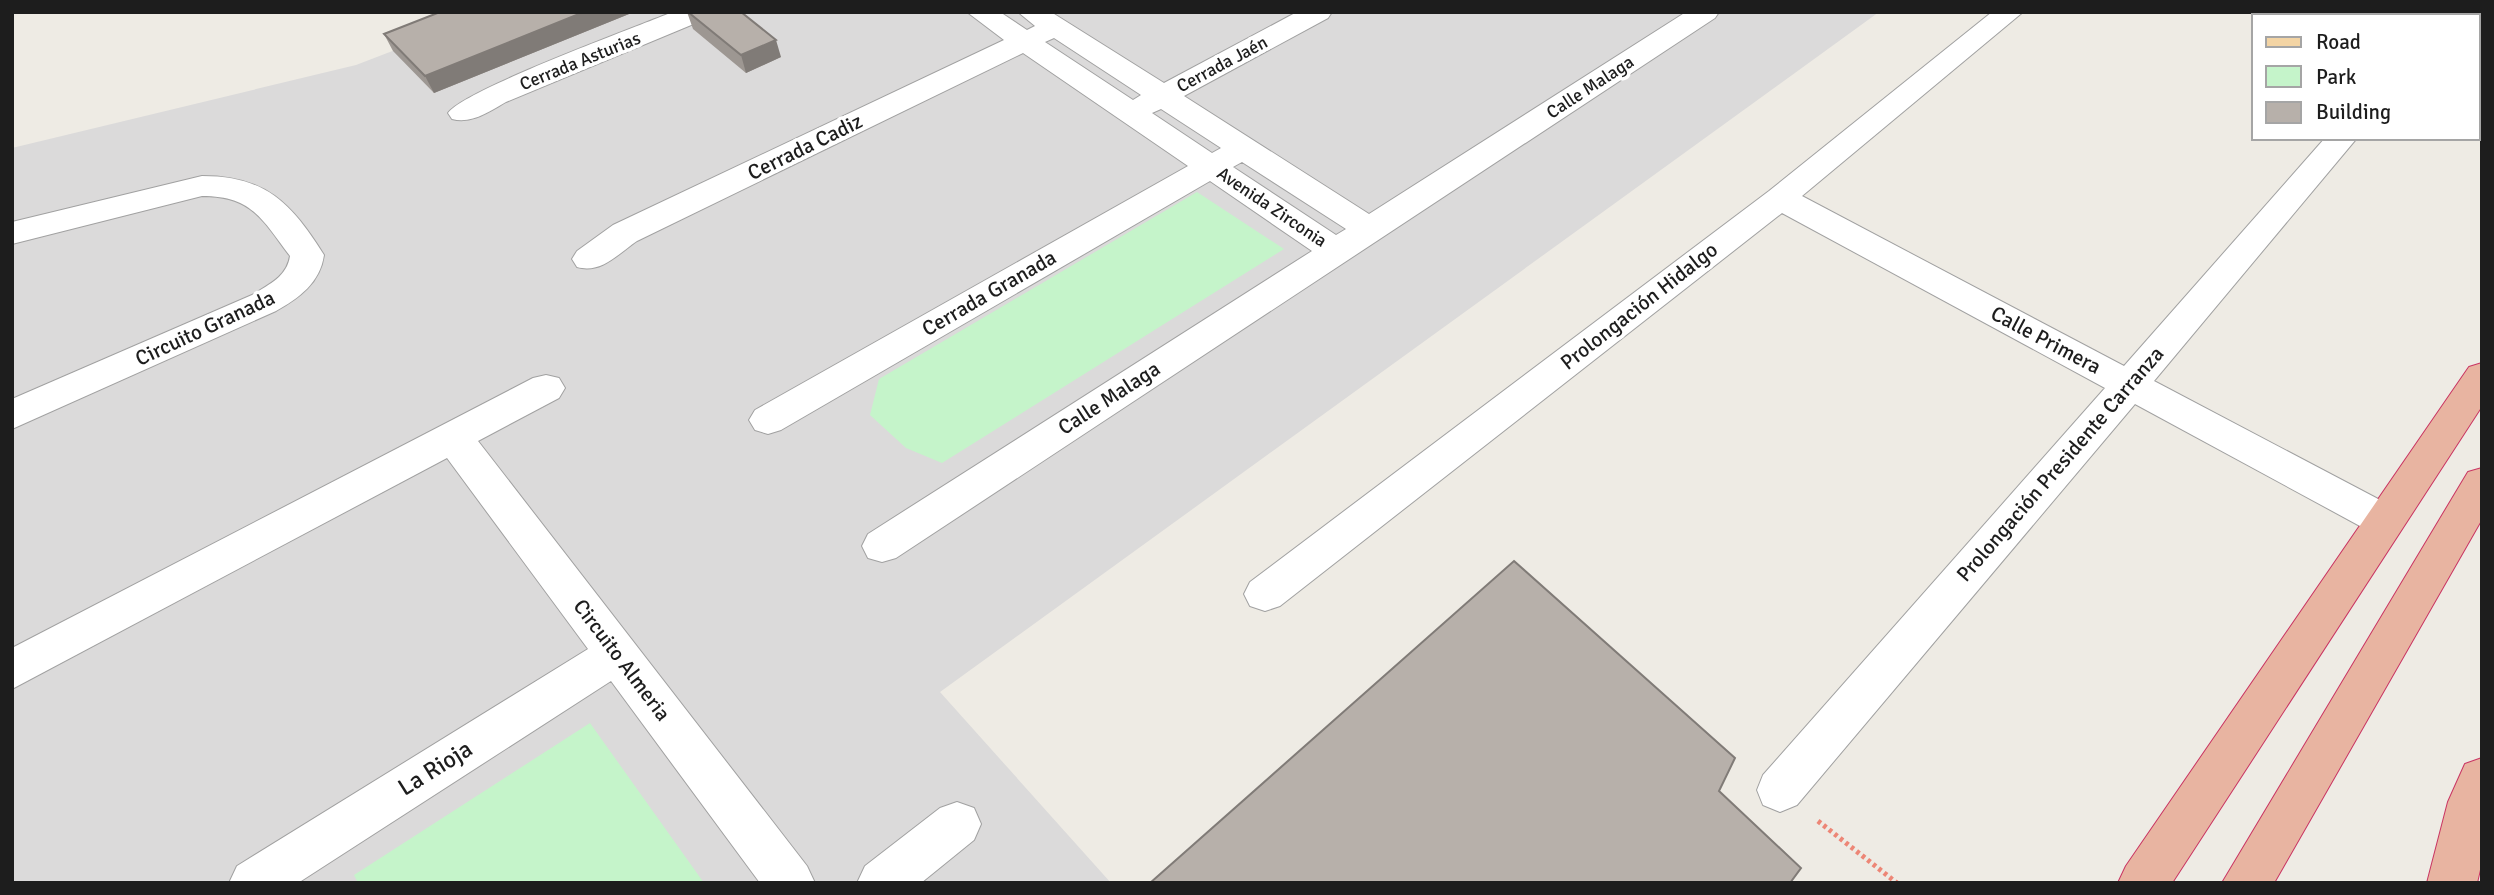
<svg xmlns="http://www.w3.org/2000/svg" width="2494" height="895" font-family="Signika,sans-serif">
  <rect width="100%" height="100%" fill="#eeebe4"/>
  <path fill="#dbdada" d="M494,12H1879L940,692L1111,883H12V148L356,65Z"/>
  <path fill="#c5f4ca" d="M1197,192L1284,249L942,463L906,448L870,415L879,379Z
    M590,723L704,883H358L354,875Z"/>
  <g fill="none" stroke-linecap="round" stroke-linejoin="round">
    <g stroke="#a1a1a1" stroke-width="2">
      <path id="minor" d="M673,12H712L708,18L506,102C488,112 472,124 452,119L448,113C464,90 636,27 673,12Z
        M967,12H1000L1027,30L1035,26L1018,12H1051L1164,83L1297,12H1332L1328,18L1184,96L1369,214L1686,12H1719L1715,18L896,558L882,562L868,558L862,546L868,534L1312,251L1210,181L781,430L768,434L755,430L749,420L755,410L1188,166L1023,53L637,241C618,254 601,274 577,267L572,259L577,251L613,225L1004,40ZM1054,38L1141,95L1133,100L1045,42ZM1161,109L1221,148L1212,153L1152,113ZM1242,162L1346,229L1336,235L1233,167Z
        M1992,12H2023L1802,196L2124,366L2325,138H2357L2154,381L2399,510L2405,521L2399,532L2385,537L2371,532L2135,404L1797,805L1780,812L1763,805L1757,790L1763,775L2105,388L1782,213L1280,606L1265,611L1250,606L1244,594L1250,582L1769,191Z
        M2437,12H2465L2462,16H2434Z
        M202,176C266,176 291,203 324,255C320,283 299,298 276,311L12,429V399L252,295C268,285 287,277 290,256C262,219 252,196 202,196L12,244V222Z
        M546,375L559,378L565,388L559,398L478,441L807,866L815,883H760L611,681L298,883H229L237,866L588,649L447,458L12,689V648L533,378Z
        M957,802L974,808L981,824L974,840L921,883H857L865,866L940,808Z"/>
    </g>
    <g stroke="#8a650d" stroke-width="2">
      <path id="primary" d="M2367,12H2402L2405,16H2370Z
        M2478,37L2482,38V56L2478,55Z"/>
    </g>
    <g stroke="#c93462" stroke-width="2">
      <path id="trunk" d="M2482,363V406L2172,883H2118L2126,866L2469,367Z
        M2482,468V519L2274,883H2222L2468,472Z
        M2482,758V861L2477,883H2427L2448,802L2465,764Z"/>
    </g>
    <path stroke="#ed8676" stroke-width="5" stroke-dasharray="3.5 3.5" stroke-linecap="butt" d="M1818,821L1897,883"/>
    <use href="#minor" fill="#fff" fill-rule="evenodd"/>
    <use href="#primary" fill="#f3d4a4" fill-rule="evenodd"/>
    <use href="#trunk" fill="#e8b4a1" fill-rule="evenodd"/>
  </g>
  <path fill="#9d9792" d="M440,12H634L434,93L393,51L384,34Z
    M687,12L781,57L746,73L693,29Z"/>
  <path fill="#807b77" d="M584,12H634L434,93L425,76Z
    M776,40L781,57L746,73L741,55Z"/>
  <path fill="#b7b0aa" stroke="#807b77" stroke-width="2" d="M440,12H584L425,76L384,34Z
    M688,12H741L776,40L741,55Z
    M1514,561L1735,758L1719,791L1801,868L1790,883H1150Z"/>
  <g text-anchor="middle" stroke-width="7" stroke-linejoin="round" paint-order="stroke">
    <g font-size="18" fill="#1d1d1d" stroke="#fff">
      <text transform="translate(580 61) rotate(-22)" y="6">Cerrada Asturias</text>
      <text transform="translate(1222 64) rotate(-28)" y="6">Cerrada Jaén</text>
      <text transform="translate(1590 87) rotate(-33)" y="6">Calle Malaga</text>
      <text transform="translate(1272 207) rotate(34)" y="6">Avenida Zirconia</text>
    </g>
    <g font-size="21" fill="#1d1d1d" stroke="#fff">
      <text transform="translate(805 147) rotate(-26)" y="7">Cerrada Cadiz</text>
      <text transform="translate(989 293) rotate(-30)" y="7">Cerrada Granada</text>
      <text transform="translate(1639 306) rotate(-38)" y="7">Prolongación Hidalgo</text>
      <text transform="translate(205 328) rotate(-25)" y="7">Circuito Granada</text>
      <text transform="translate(2046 340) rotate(28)" y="7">Calle Primera</text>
      <text transform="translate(1109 398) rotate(-33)" y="7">Calle Malaga</text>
      <text transform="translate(2060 464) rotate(-49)" y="7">Prolongación Presidente Carranza</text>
      <text transform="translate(622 660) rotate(53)" y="7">Circuito Almeria</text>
    </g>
    <g font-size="24" fill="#1d1d1d" stroke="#fff">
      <text transform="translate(435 768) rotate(-32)" y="8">La Rioja</text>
    </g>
  </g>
  <rect width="2494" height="895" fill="none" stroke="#1d1d1d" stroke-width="28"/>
  <rect x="2252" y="14" width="228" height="126" fill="#ffffff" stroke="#a5a5a5" stroke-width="2"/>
  <rect x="2266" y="37" width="35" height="10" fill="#f3d4a4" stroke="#a5a5a5" stroke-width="2"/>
  <text x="2316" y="49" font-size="21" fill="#1d1d1d">Road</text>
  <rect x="2266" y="66" width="35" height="21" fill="#c5f4ca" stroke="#a5a5a5" stroke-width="2"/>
  <text x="2316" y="84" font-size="21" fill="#1d1d1d">Park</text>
  <rect x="2266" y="102" width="35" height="21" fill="#b7b0aa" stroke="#a5a5a5" stroke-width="2"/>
  <text x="2316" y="119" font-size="21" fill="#1d1d1d">Building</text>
</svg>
